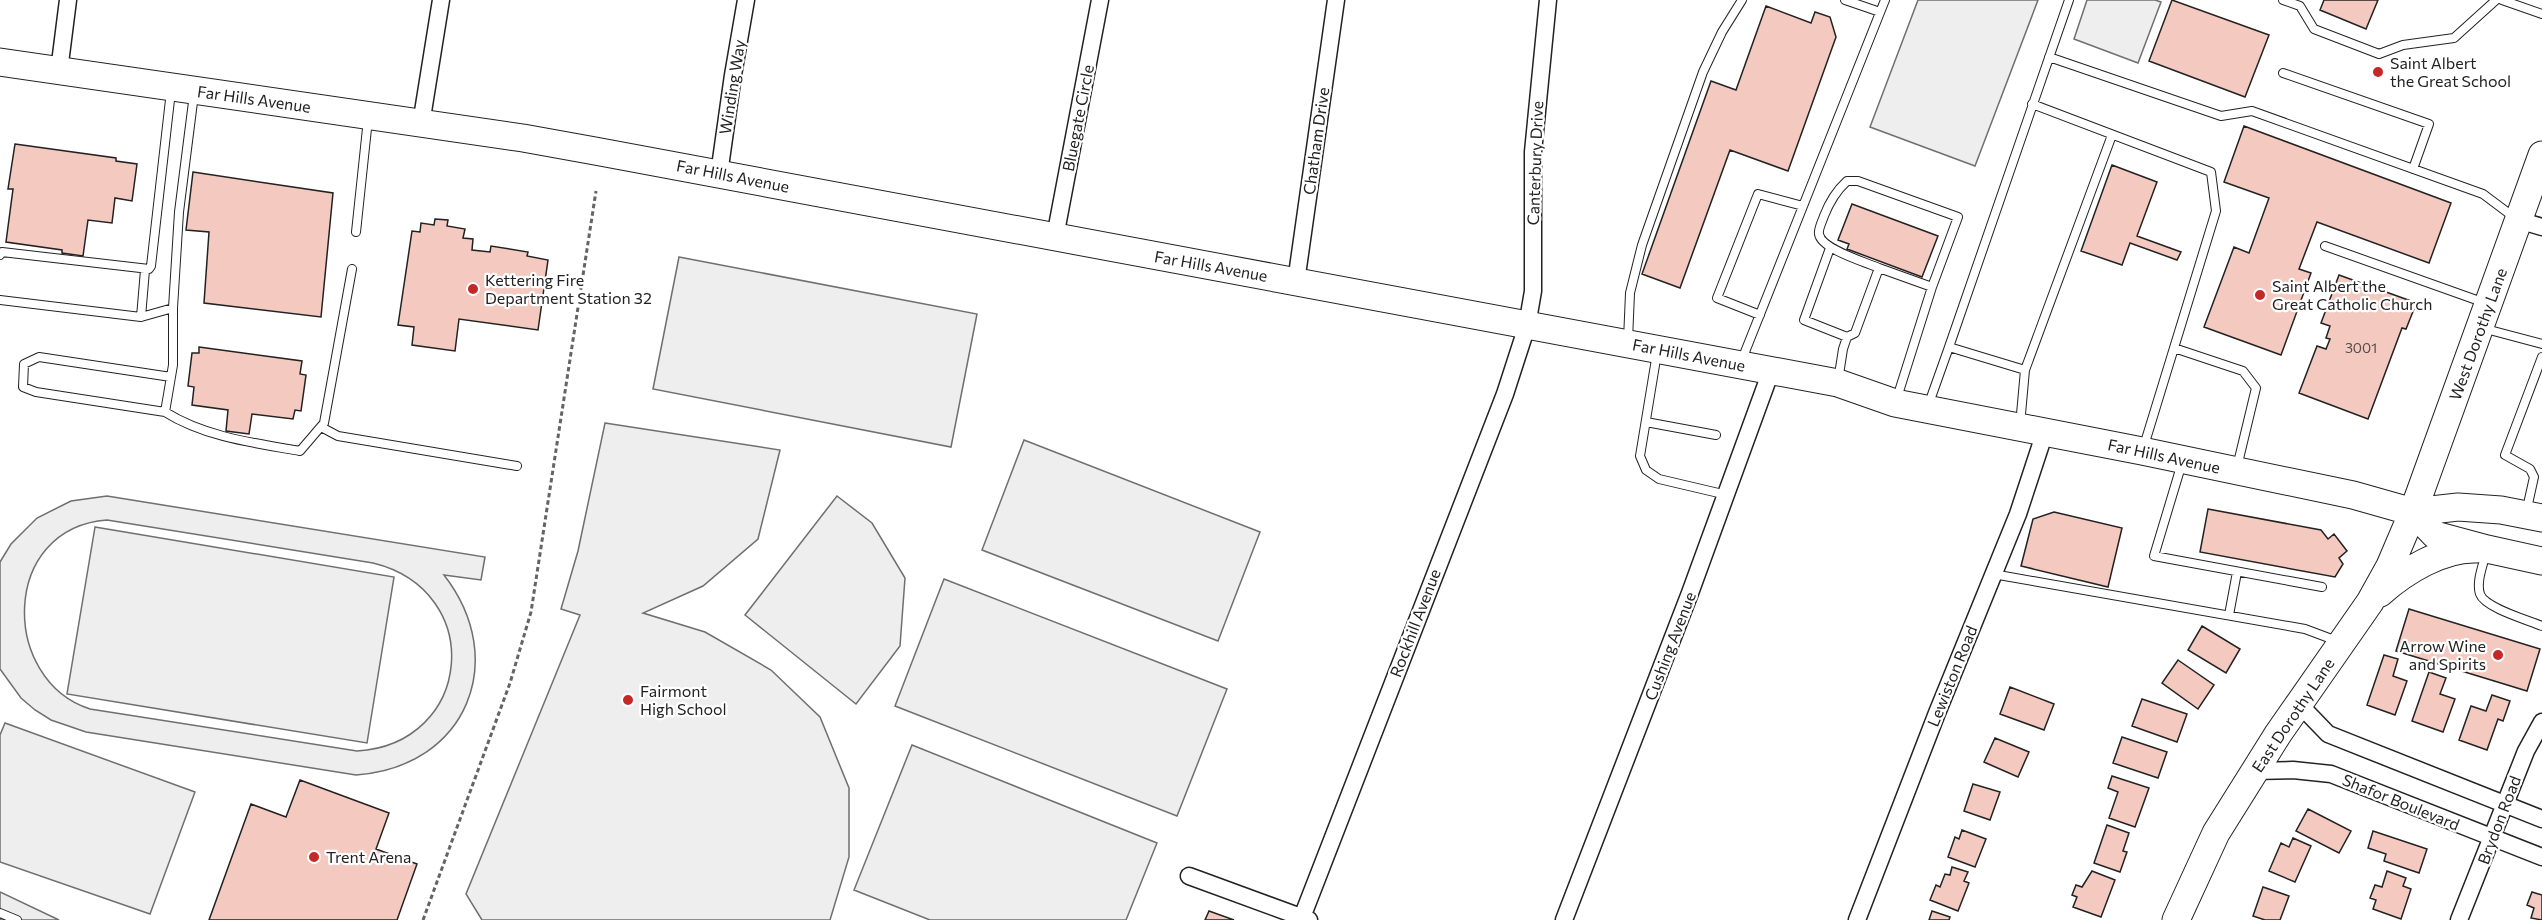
<svg xmlns="http://www.w3.org/2000/svg" width="2542" height="920" font-family="Commissioner,sans-serif">
  <rect width="100%" height="100%" fill="#fff"/>
  <path fill="#eee" stroke="#6f6f6f" stroke-width="1.5" fill-rule="evenodd" d="M1918,0H2038L1975,166L1870,127Z
    M2087,0H2155L2161,2L2138,63L2074,39Z
    M679,257L977,314L951,447L653,389Z
    M605,423L780,450L758,539L703,586L643,613L705,632L771,670L820,717L849,788V857L830,920H482L466,894L580,615L561,609L578,551Z
    M1024,440L1260,532L1218,641L982,550Z
    M107,496L485,557L481,580L444,575C510,660 467,767 356,775L86,732L51,720L35,710L21,698L0,669V562L11,544L37,518L71,501ZM107,520L373,563C487,591 473,744 357,751L90,709C0,680 0,528 107,520Z
    M837,496L872,523L905,578L900,646L856,704L745,615Z
    M95,527L394,577L367,743L67,694Z
    M944,579L1227,689L1177,816L895,706Z
    M5,723L195,792L150,914L0,862V735Z
    M912,745L1157,843L1126,920H930L854,890Z"/>
  <path fill="#ededed" stroke="#6f6f6f" stroke-width="1.5" d="M0,892L59,920H0Z"/>
  <path fill="#f3c9c0" stroke="#222" stroke-width="1.5" d="M2172,0L2269,35L2245,97L2149,61Z
    M2324,0H2378L2366,29L2320,10Z
    M1766,6L1811,23L1815,12L1830,17L1836,37L1788,171L1730,150L1680,288L1642,274L1711,81L1736,90Z
    M2244,126L2451,203L2429,263L2317,222L2299,269L2311,273L2281,355L2204,327L2234,247L2249,253L2269,198L2224,182Z
    M15,144L116,158V161L137,164L132,201L115,198L112,223L88,220L83,256L62,253V250L6,242L13,189H8Z
    M2112,165L2157,182L2137,236L2181,252L2177,260L2130,243L2122,265L2081,251Z
    M193,172L333,193L321,317L204,303L209,232L186,230Z
    M1852,204L1938,236L1922,277L1847,249L1849,244L1838,240Z
    M435,219L448,220L447,226L465,229L463,238L473,239L472,250L490,252L491,246L528,252L527,256L548,260L538,330L459,319L455,351L412,345L414,327L398,325L412,231L420,232L421,223L434,225Z
    M2339,275L2411,301L2409,307L2414,309L2406,329L2402,328L2368,419L2299,393L2317,346L2326,349L2330,339L2326,338L2330,326L2321,323Z
    M199,347L302,361L300,374L306,375L301,411L295,410L293,419L252,414L249,434L226,431L228,410L192,405L194,387L188,386L192,353H199Z
    M2208,509L2321,530L2328,539L2334,534L2347,551L2339,558L2343,564L2335,577L2200,552Z
    M2054,512L2122,528L2108,587L2021,566L2033,519Z
    M2409,609L2540,649L2527,691L2396,651Z
    M2202,626L2240,649L2226,673L2188,650Z
    M2384,655L2398,659L2393,676L2407,681L2395,715L2367,705Z
    M2178,660L2214,685L2198,709L2162,683Z
    M2429,672L2446,678L2440,694L2455,699L2443,732L2412,721Z
    M2010,687L2054,704L2044,730L2000,714Z
    M2492,695L2510,701L2503,721L2498,719L2487,750L2459,740L2471,706L2486,711Z
    M2142,699L2187,714L2177,742L2132,726Z
    M2122,737L2167,752L2158,778L2113,763Z
    M1995,738L2029,752L2018,777L1984,762Z
    M2112,776L2149,788L2135,827L2109,818L2118,792L2108,788Z
    M300,780L389,813L376,849L417,864L397,920H209L251,804L286,817Z
    M1973,784L2000,792L1990,820L1964,811Z
    M2308,809L2351,831L2339,853L2296,831Z
    M2107,825L2129,833L2123,851L2127,852L2120,872L2094,863Z
    M1962,830L1986,839L1975,867L1948,857L1955,837L1959,839Z
    M2373,831L2427,849L2419,873L2384,861L2386,854L2368,848Z
    M2293,838L2311,846L2295,882L2269,871L2281,843L2289,847Z
    M1952,867L1968,872L1964,881L1969,883L1958,911L1930,900L1936,885L1940,887L1945,874L1950,875Z
    M2092,871L2115,880L2101,917L2073,907L2077,897L2072,895L2076,885L2082,887Z
    M2387,871L2406,878L2403,886L2411,889L2401,919L2373,909L2376,900L2370,898L2375,885L2382,887Z
    M2263,887L2289,896L2280,920H2265L2253,916Z
    M2532,892L2542,895V920L2531,918L2534,908L2527,905Z
    M1209,911L1234,920H1205Z
    M1932,911L1950,917L1949,920H1929Z"/>
  <g fill="none" stroke-linecap="round" stroke-linejoin="round">
    <g stroke="#222" stroke-width="10">
      <path id="service" d="M1845,0L1880,12
        M2283,0L2300,6L2314,29L2379,54L2403,45L2454,38L2496,0
        M2502,0L2542,14
        M2049,57L2221,116L2252,111L2483,194L2515,218
        M2283,73L2429,124L2413,169
        M2032,104L2211,172L2216,211L2143,449
        M356,232L368,119
        M2325,246L2485,303
        M1830,248L1804,320L1847,337
        M0,255L2,252L149,269L151,266L171,91
        M0,300L141,317L173,308L179,212L194,94
        M173,308V365L165,412C205,437 254,443 300,451L324,423L352,269
        M1760,315L1717,298L1758,194L1803,206
        M141,317L145,270
        M2482,328L2542,344
        M1628,340L1630,293L1642,245L1703,72L1722,32L1742,0
        M2174,348L2243,371L2256,388L2237,467
        M1657,353L1640,456L1646,470L1659,479L1727,495
        M1741,362L1885,0
        M2025,370L1949,347L2069,0
        M1838,381L1843,349L1847,337L1855,333L1879,268C1865,262 1821,249 1819,234C1818,229 1822,222 1824,216C1829,203 1836,191 1847,181H1858L1958,217L1932,287L1879,268
        M1896,401L1932,287
        M1928,406L1949,347
        M165,412L36,392L23,387L24,364L39,357L171,377
        M1646,422L1716,435
        M2020,425L2025,370L2112,135
        M321,427L338,436L517,466
        M2182,463L2154,556L2322,587
        M2526,513L2534,477L2530,469L2505,455L2542,357
        M2486,553C2483,565 2476,582 2480,594C2485,608 2528,620 2542,626
        M1993,574L2305,629L2337,641
        M2229,615L2237,572
        M0,913L17,920"/>
    </g>
    <g stroke="#222" stroke-width="19">
      <path id="minor" d="M59,71L68,0
        M421,124L441,0
        M719,174L733,75L746,0
        M2518,220L2542,227
        M1055,237L1100,0
        M1296,282L1336,0
        M2300,705L2328,734L2542,819
        M2254,771L2293,770L2331,774L2542,857
        M1189,876L1309,920
        M1301,920L1505,394L1527,326L1533,291V152L1548,0
        M1564,920L1690,593L1771,371
        M1857,920L1937,713L2018,514L2045,432
        M2459,920L2526,751L2542,722"/>
    </g>
    <g stroke="#222" stroke-width="29">
      <path id="primary" d="M0,62L523,138L595,151L1838,383L1895,403L2142,451L2353,495L2413,512L2458,507L2501,510L2542,518
        M2413,512L2435,535L2487,549L2542,561
        M2380,593C2405,571 2442,548 2476,549
        M2176,920L2216,833L2278,734L2370,602L2390,566L2413,512L2542,155"/>
    </g>
    <path stroke="#646464" stroke-width="3" stroke-dasharray="4.5 3" stroke-linecap="butt" d="M423,920L510,683L531,612L596,191"/>
    <use href="#service" stroke="#fff" stroke-width="8"/>
    <use href="#minor" stroke="#fff" stroke-width="16"/>
    <use href="#primary" stroke="#fff" stroke-width="27"/>
  </g>
  <g fill="#c62828" stroke="#fff" stroke-width="2">
    <circle cx="2378" cy="72" r="6"/>
    <circle cx="473" cy="289" r="6"/>
    <circle cx="2260" cy="295" r="6"/>
    <circle cx="2498" cy="655" r="6"/>
    <circle cx="628" cy="700" r="6"/>
    <circle cx="314" cy="857" r="6"/>
  </g>
  <g text-anchor="middle" stroke-width="4.5" stroke-linejoin="round" paint-order="stroke">
    <g font-size="14" fill="#564c4a">
      <text x="2361" y="353">3001</text>
    </g>
    <g font-size="16" fill="#222" stroke="#fff" text-anchor="start">
      <text x="2390" y="69">Saint Albert<tspan x="2390" dy="18">the Great School</tspan></text>
      <text x="485" y="286">Kettering Fire<tspan x="485" dy="18">Department Station 32</tspan></text>
      <text x="2272" y="292">Saint Albert the<tspan x="2272" dy="18">Great Catholic Church</tspan></text>
      <text x="2486" y="652" text-anchor="end">Arrow Wine<tspan x="2486" dy="18">and Spirits</tspan></text>
      <text x="640" y="697">Fairmont<tspan x="640" dy="18">High School</tspan></text>
      <text x="326" y="863">Trent Arena</text>
    </g>
    <g font-size="16" fill="#222" stroke="#fff">
      <text transform="translate(732 87) rotate(-81)" y="6">Winding Way</text>
      <text transform="translate(254 99) rotate(8)" y="6">Far Hills Avenue</text>
      <text transform="translate(1078 118) rotate(-79)" y="6">Bluegate Circle</text>
      <text transform="translate(1316 141) rotate(-82)" y="6">Chatham Drive</text>
      <text transform="translate(1535 163) rotate(-88)" y="6">Canterbury Drive</text>
      <text transform="translate(733 176) rotate(11)" y="6">Far Hills Avenue</text>
      <text transform="translate(1211 266) rotate(10)" y="6">Far Hills Avenue</text>
      <text transform="translate(2478 334) rotate(-70)" y="6">West Dorothy Lane</text>
      <text transform="translate(1689 355) rotate(11)" y="6">Far Hills Avenue</text>
      <text transform="translate(2164 456) rotate(12)" y="6">Far Hills Avenue</text>
      <text transform="translate(1415 623) rotate(-69)" y="6">Rockhill Avenue</text>
      <text transform="translate(1670 646) rotate(-69)" y="6">Cushing Avenue</text>
      <text transform="translate(1952 676) rotate(-68)" y="6">Lewiston Road</text>
      <text transform="translate(2293 715) rotate(-56)" y="6">East Dorothy Lane</text>
      <text transform="translate(2401 802) rotate(22)" y="6">Shafor Boulevard</text>
      <text transform="translate(2499 820) rotate(-69)" y="6">Brydon Road</text>
    </g>
  </g>
</svg>
